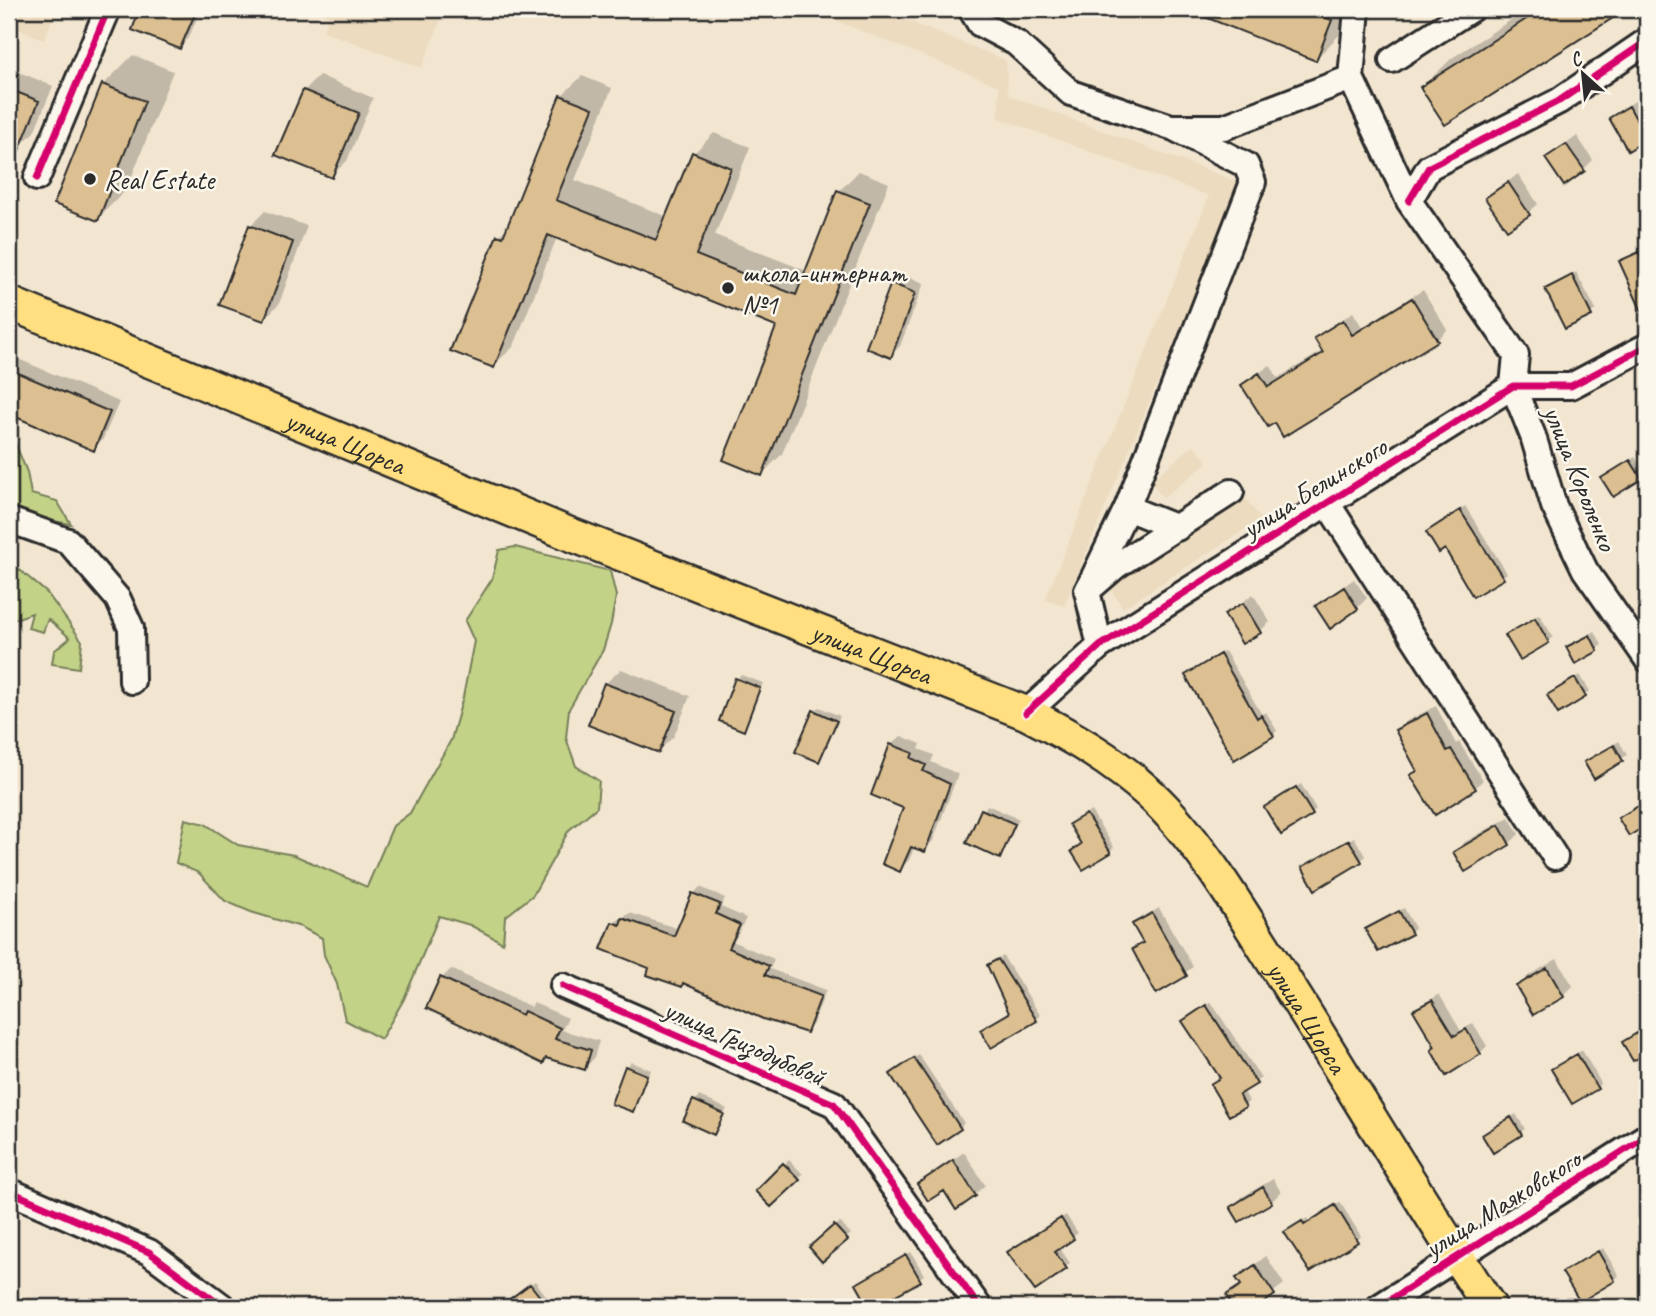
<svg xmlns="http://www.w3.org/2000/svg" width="1656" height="1316" font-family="Caveat,sans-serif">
  <rect width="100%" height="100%" fill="#f2e6d1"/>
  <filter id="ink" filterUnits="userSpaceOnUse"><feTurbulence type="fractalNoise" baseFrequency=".0143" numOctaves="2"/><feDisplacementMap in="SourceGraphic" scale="14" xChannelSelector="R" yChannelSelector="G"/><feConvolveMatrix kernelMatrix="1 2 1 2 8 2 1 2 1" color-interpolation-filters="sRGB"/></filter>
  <g filter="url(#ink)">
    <path fill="#ecdbbe" d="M9,9H56L44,40L15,27L9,42Z
      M311,9H445L422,68L323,31L329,16Z
      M807,9H877L1006,60L1008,95L1241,183L1064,606L1045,600L1209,196L999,118V86Z
      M1194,445L1208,462L1163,498L1150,481Z
      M1241,493L1261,519L1123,608L1107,584L1184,538Z"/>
    <path fill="#c2d287" stroke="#767e59" stroke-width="2" d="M9,428L27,472L31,494L57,501L71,524L9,514Z
      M515,547L610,571L616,596L611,624L603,650L569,709L566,738L576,766L599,781L597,807L569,830L533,895L505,917L503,943L470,925L439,916L404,999L381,1039L345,1020L337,984L324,955L322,938L301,927L251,912L225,901L199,873L176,863L185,819L205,824L238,845L294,855L367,887L393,826L410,813L451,740L463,697L474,641L465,621L492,579L499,550Z
      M15,566L47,593L82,641L79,668L52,664L54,651L70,638L48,619L43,632L28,628L32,613L15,619L9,607V567Z"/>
    <path fill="#0003" d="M142,9H201L189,37L179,47L134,29Z
      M1186,9H1353L1345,29L1316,59Z
      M1528,9H1624L1445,123L1422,87L1452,58Z
      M133,55L173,71L127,189L97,219L103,85Z
      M9,68L53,86L34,132L19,147L9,143Z
      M319,75L373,98L347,161L331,176L304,91Z
      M582,76L612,88L575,180L668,217L694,153L714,133L750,147L715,235L807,271L839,191L859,171L889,183L782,454L762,474L778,326L557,237L514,346L493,366L499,236L509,225L561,96Z
      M1639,98L1647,111V137L1629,148L1611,118Z
      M1577,136L1593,160L1583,170L1548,158Z
      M1518,174L1538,204L1528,213L1487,198Z
      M265,211L307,226L279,304L264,319L250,226Z
      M1643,249L1647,257V286L1635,292L1621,261Z
      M1576,272L1596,310L1566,327L1547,289Z
      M902,274L924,283L900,346L890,356L892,284Z
      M1423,290L1447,330L1437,340L1284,435L1243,385L1270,365L1278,378L1324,350L1316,338L1353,312L1362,327Z
      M9,355L119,402L103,439L93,449L9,413Z
      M1635,457L1645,473L1641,478H1603Z
      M1465,506L1507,573L1502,577L1432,528Z
      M1354,579L1367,598L1357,608L1317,606Z
      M1253,594L1270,622L1260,631L1227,615Z
      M1539,614L1553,637L1548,642L1508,635Z
      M1595,631L1602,645L1576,661L1568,647Z
      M1225,651L1262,715L1266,712L1277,731L1272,735L1187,675Z
      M621,669L690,696L674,736L659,751L605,684Z
      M741,675L763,683L744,728L737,679Z
      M1580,675L1590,691L1559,711L1549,695Z
      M1436,706L1456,744L1459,742L1483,780L1475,788L1418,770L1397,731L1405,722Z
      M819,707L840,716L819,760L814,711Z
      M901,736L921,744L919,749L934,755L931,762L958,774L933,841L924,850L915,846L909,860L900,869L906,807L891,745Z
      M1619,741L1627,755L1594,776L1586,762Z
      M1301,784L1316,809L1312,813L1266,807Z
      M987,805L1019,819L1000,856L968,842Z
      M1091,811L1114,847L1109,852L1076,820Z
      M1509,817L1519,834L1509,844L1455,852L1465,842Z
      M1354,837L1365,856L1361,861L1304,868Z
      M700,887L725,898L721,907L746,918L734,942L774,959L770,969L826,990L813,1024L806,1031L684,982L682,985L651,967L613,923L630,913L679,929L693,894Z
      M1159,908L1193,967L1157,992L1134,949L1144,941L1134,924Z
      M1404,908L1415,928L1411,933L1367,929Z
      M1003,956L1040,1015L1036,1020L982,1030L1010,1012L990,965Z
      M1557,959L1573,986L1563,996L1518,986L1528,976Z
      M451,969L531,1007L534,1003L568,1018L562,1030L599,1041L594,1058L585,1068L547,1057L543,1062L442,978Z
      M1439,994L1461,1031L1473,1023L1487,1046L1480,1053L1437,1046L1416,1011Z
      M1211,1002L1261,1078L1243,1090L1249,1101L1245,1105L1212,1084L1221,1077L1189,1017Z
      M1582,1050L1601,1083L1597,1087L1553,1069Z
      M919,1055L964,1123L960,1128L897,1070Z
      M631,1062L651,1070L632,1110L627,1067Z
      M699,1096L727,1109L713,1133L695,1101Z
      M1516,1114L1525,1129L1494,1150L1489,1131Z
      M964,1152L985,1185L975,1195L919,1184Z
      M789,1160L803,1174L771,1205L758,1191Z
      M1273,1179L1281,1192L1271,1202L1232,1207L1242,1197Z
      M1340,1202L1361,1236L1357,1241L1286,1232L1307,1218L1309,1221Z
      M1066,1215L1078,1233L1059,1247L1070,1263L1066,1267L1014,1248Z
      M840,1222L851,1234L823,1260L811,1247Z
      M1603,1248L1619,1276L1614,1280L1564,1272Z
      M911,1252L924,1275L893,1295L900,1307H871L858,1284Z
      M1266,1256L1284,1284L1254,1307H1236L1228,1295L1242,1283L1238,1278Z
      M535,1281L555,1307H508L506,1304L510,1300Z"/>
    <path fill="#ddc091" stroke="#2b2b2b" stroke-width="2" d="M140,9H197L180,49L132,30Z
      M1185,9H1302L1332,20L1316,61Z
      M1542,9H1627L1445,125L1420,87Z
      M102,84L145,101L98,221L54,204Z
      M9,89L39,101L10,173H9Z
      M303,90L359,113L332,178L275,155Z
      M560,95L593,108L556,200L656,240L692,152L731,168L696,255L796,295L837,190L870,203L762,476L723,460L776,327L548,235L494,368L450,351L497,235L503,237Z
      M1629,106L1647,139L1628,151L1609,118Z
      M1566,144L1585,171L1564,186L1545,158Z
      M1508,182L1530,215L1507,230L1485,198Z
      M249,225L293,242L264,321L219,305Z
      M1639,252L1647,271V323L1619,261Z
      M1572,275L1592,316L1565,329L1545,289Z
      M891,283L915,293L891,358L866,348Z
      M1412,298L1438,341L1283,437L1275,423L1268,427L1241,385L1259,373L1268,387L1323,353L1314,338L1343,320L1352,335Z
      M9,369L110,412L94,451L9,414Z
      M1630,460L1642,479L1613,497L1601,478Z
      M1460,510L1504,579L1473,597L1445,549L1439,553L1426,532Z
      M1344,587L1358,609L1330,629L1315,606Z
      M1243,603L1261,633L1242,644L1224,614Z
      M1535,618L1549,643L1520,660L1505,635Z
      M1590,635L1598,651L1575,664L1566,647Z
      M1220,654L1257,718L1261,715L1274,736L1234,760L1185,675Z
      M735,678L760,688L744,731L719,721Z
      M1575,678L1586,697L1558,714L1547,695Z
      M604,683L676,711L659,753L588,725Z
      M813,710L837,721L819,762L795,752Z
      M1427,713L1447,751L1451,749L1476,789L1435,815L1410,775L1417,771L1395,730Z
      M890,744L913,753L911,758L926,765L923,771L950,784L925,852L911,847L900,872L882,864L903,808L871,795Z
      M1614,745L1623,761L1594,779L1584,762Z
      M1296,787L1313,815L1281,835L1264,807Z
      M1647,801V825L1629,836L1618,818Z
      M981,809L1015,824L1000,859L966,843Z
      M1086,814L1111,853L1083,870L1071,851L1081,844L1069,824Z
      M1499,825L1510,845L1465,872L1453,852Z
      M1349,840L1362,862L1315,890L1302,867Z
      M692,893L720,904L716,914L740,925L729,948L769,966L765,975L821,996L807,1033L763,1019L683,983L682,987L647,975L649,968L601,949L612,922L620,925L622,918L674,936Z
      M1399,911L1412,934L1378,952L1365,929Z
      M1152,913L1187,976L1156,994L1132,949L1143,943L1132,924Z
      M998,959L1037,1021L991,1048L980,1030L1009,1013L987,965Z
      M1547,968L1564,997L1533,1015L1516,986Z
      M440,977L522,1015L524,1011L560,1028L555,1039L591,1050L585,1070L546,1058L543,1064L426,1008Z
      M1432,1000L1454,1036L1466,1029L1481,1054L1446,1076L1431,1050L1435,1047L1413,1010Z
      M1206,1005L1257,1084L1239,1095L1246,1107L1229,1116L1210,1084L1220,1078L1182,1021Z
      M1647,1027V1053L1633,1061L1622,1042Z
      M1577,1054L1598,1089L1572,1104L1551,1069Z
      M914,1058L961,1129L937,1145L890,1074Z
      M625,1066L647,1075L633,1112L611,1104Z
      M693,1100L724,1114L714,1135L683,1121Z
      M1511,1117L1522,1135L1493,1153L1482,1135Z
      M953,1160L976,1196L956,1210L944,1191L928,1201L917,1184Z
      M783,1163L800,1180L771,1207L755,1191Z
      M1263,1187L1272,1203L1239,1222L1230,1207Z
      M1335,1205L1358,1242L1310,1272L1284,1232L1302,1221L1304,1225Z
      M1061,1218L1074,1239L1055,1252L1067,1269L1035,1291L1007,1252Z
      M834,1225L848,1240L822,1262L809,1247Z
      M1598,1251L1615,1281L1580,1302L1562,1272Z
      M906,1255L921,1281L889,1299L893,1307H869L856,1284Z
      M1255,1265L1275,1295L1257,1307H1234L1226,1295L1241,1285L1236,1278Z
      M530,1284L548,1307H499Z"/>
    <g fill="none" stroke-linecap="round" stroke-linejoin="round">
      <g stroke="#2b2b2b" stroke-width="30">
        <path id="minor" d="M971,9L980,24L1016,43L1071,93L1171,127H1224L1351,78L1409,201L1516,355L1513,386L1533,436L1554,506L1585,570L1647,659
          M1392,60L1471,9
          M1351,78L1357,9
          M37,178L108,9
          M1409,201L1429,167L1559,101L1647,41
          M1327,503L1555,857
          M1127,508L1177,528
          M9,520L68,541L118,599L131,628L132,681
          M1087,591L1127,508L1253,182L1246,165L1176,129
          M1100,646L1087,591L1116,566L1231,492
          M1026,713L1100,646L1513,386H1571L1647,346
          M563,986L834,1104L979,1307
          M9,1191L149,1252L223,1307
          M1379,1307L1647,1136"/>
      </g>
      <g stroke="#2b2b2b" stroke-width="37">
        <g id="major">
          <path id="s1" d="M9,303L567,533L1026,713C1071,736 1113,760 1150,794C1201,841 1246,920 1284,979C1353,1088 1419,1200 1490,1307"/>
        </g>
      </g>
      <use href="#minor" stroke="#fbf7ec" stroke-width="24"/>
      <use href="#major" stroke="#ffdf80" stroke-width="32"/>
      <g stroke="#fbf7ec" stroke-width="11">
        <path id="cycleway" d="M37,178L108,9
          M1409,201L1429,167L1559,101L1647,41
          M1026,713L1100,646L1513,386H1571L1647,346
          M563,986L834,1104L979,1307
          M9,1191L149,1252L223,1307
          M1379,1307L1647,1136"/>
      </g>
      <use href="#cycleway" stroke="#d6006c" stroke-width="7"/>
    </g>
  </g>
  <g fill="#2b2b2b" stroke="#fbf7ec" stroke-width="2.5">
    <circle cx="90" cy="179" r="7"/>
    <circle cx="728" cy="288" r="7"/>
  </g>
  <g text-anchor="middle" stroke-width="5" stroke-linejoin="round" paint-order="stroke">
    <g font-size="28" fill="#2b2b2b" stroke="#fbf7ec" text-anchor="start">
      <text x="104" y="189">Real Estate</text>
      <text x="742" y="282">школа-интернат<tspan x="742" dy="32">№1</tspan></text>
    </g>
    <g font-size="28" fill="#2b2b2b" stroke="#fbf7ec">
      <text dy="10" stroke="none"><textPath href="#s1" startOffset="364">улица Щорса</textPath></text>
      <text transform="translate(1581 478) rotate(68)" y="10">улица Короленко</text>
      <text transform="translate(1314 487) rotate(-32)" y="10">улица Белинского</text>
      <text dy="10" stroke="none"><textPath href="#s1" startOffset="931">улица Щорса</textPath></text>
      <text dy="10" stroke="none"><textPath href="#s1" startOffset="1519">улица Щорса</textPath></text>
      <text transform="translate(745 1042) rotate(24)" y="10">улица Гризодубовой</text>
      <text transform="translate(1502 1203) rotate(-32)" y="10">улица Маяковского</text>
    </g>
  </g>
  <rect width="1656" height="1316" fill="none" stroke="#fbf7ec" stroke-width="35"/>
  <rect x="18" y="18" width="1621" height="1281" fill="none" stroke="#2b2b2b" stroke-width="2.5" filter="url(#ink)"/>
  <g transform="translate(1583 74) rotate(333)" stroke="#fbf7ec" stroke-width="5" paint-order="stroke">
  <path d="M0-5L12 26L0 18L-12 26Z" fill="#2b2b2b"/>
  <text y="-10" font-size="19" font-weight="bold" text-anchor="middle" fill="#2b2b2b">С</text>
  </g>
</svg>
